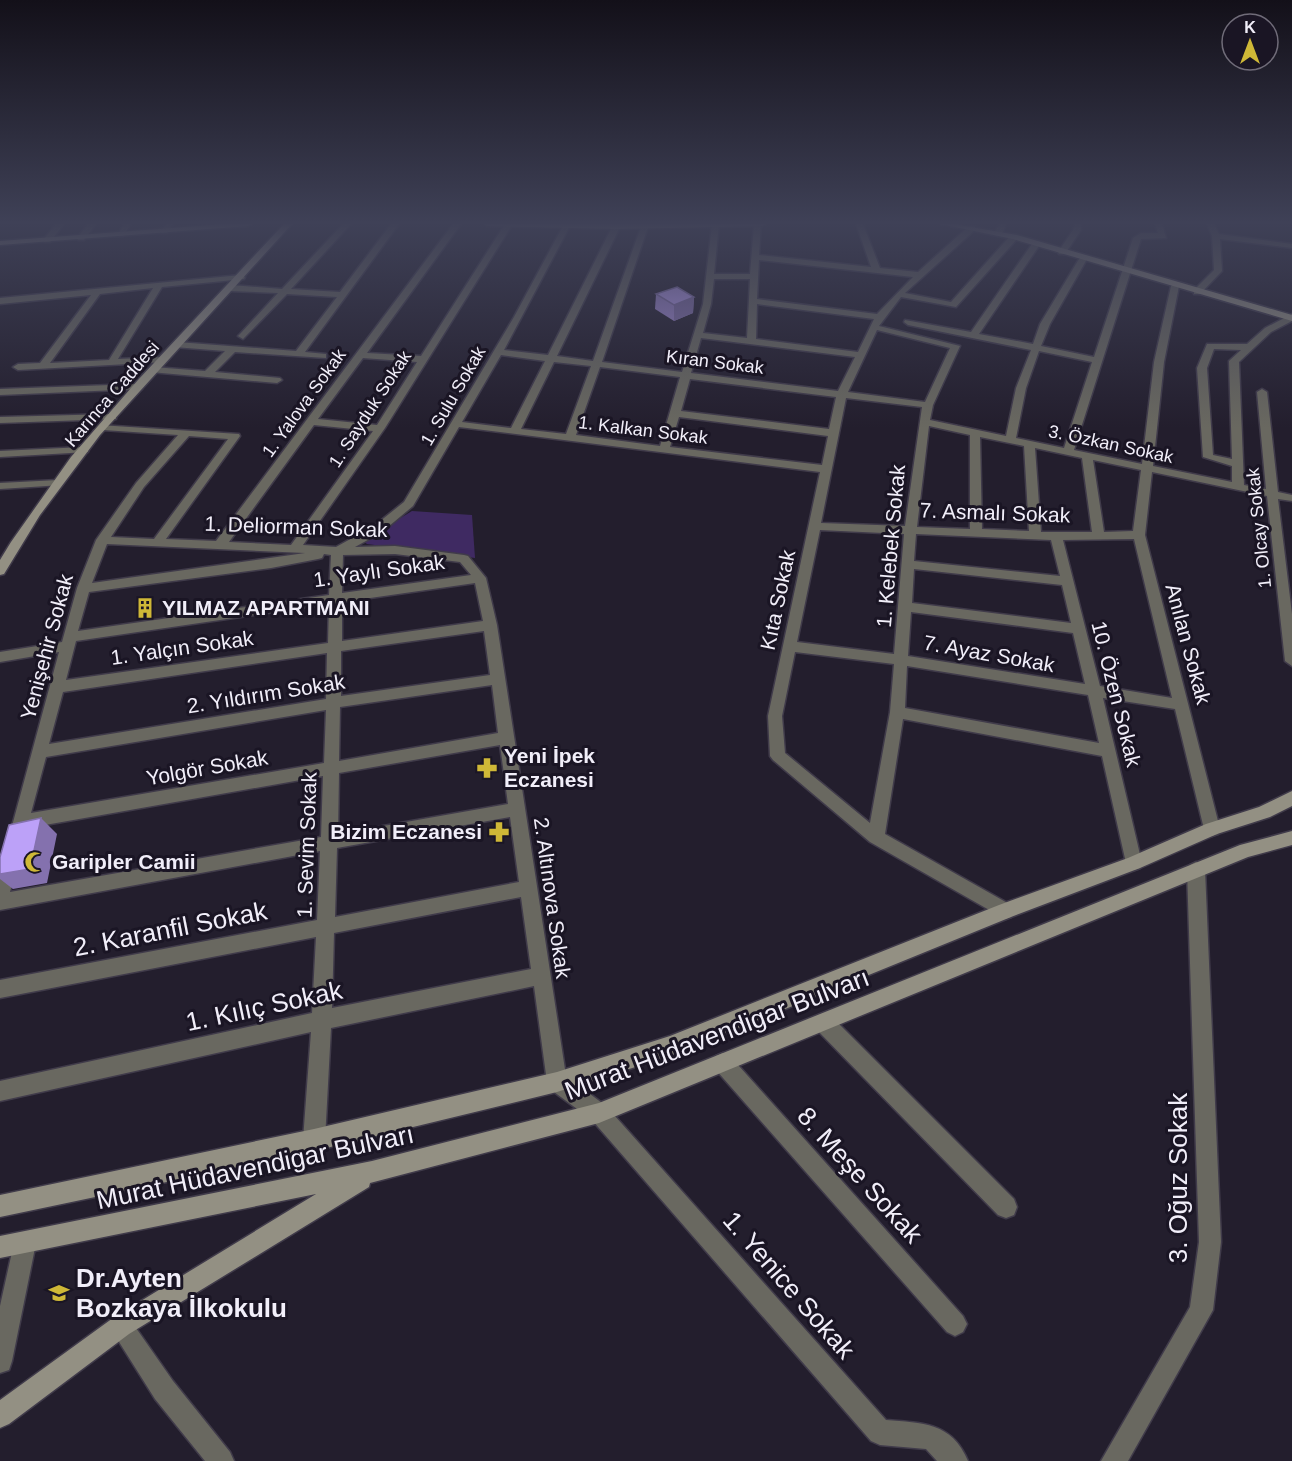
<svg xmlns="http://www.w3.org/2000/svg" width="1292" height="1461" font-family="Helvetica,sans-serif">
  <rect width="100%" height="100%" fill="#231e2d"/>
  <path fill="#3f2a62" d="M412,511L472,515L475,558L367,544L363,541Z"/>
  <g fill="none" stroke-linecap="round" stroke-linejoin="round">
    <g stroke="#403b4a" stroke-width="3">
      <path id="street" d="M56,224H64L50,242H44L43,240Z
        M88,224H96L84,240H78L77,238Z
        M124,224H131L123,236H117Z
        M166,224H173L167,233H161Z
        M343,224H351L291,289L340,292L391,224H399L305,352L326,354V358L235,352L215,372L280,378L282,380L277,383L150,372L148,370L153,367L205,371L225,351L174,347L172,345L177,342L296,351L337,297L287,294L243,339L238,336L240,334L278,293L230,291L226,288L230,285L282,289Z
        M453,224H461L367,353L421,356L505,224L512,225L385,428L303,545L336,547L374,526L404,502L514,317L564,224H571L504,350L548,355L612,227L616,225L620,227L557,356L593,361L642,224H649L602,362L682,372L703,304L712,224H719L714,274H750L754,224H761L759,255L871,267L856,224H863L880,268L918,272L969,226H975V230L905,293L951,302L1011,235H1017V239L956,307L901,297L879,326L960,346L933,405L930,420L1006,436L1016,388L1031,350L908,325L904,322L905,320L971,332L1034,241H1037L1041,243L979,334L1033,344L1040,324L1079,259L1083,257L1087,259L1050,324L1041,346L1094,357L1133,238L1141,233H1158L1155,224H1162L1166,238L1141,239L1074,450L1142,464L1154,362L1171,286L1175,283L1179,286L1164,362L1153,466L1232,482V466L1203,457L1197,368L1207,344H1247L1265,328L1292,314V321L1271,332L1239,362L1244,485L1266,489L1257,392L1262,389L1267,392L1278,492L1292,495V501L1278,499L1292,614V666L1285,661L1267,496L1152,472L1145,535L1220,829L1218,834L1212,836L1206,834L1204,829L1175,709L1103,698L1142,863L1140,868L1134,870L1128,868L1126,863L1102,756L903,719L885,834L1011,905L1014,911L1011,917L1005,919L870,842L773,760L770,756L768,716L820,472L459,427L413,506L382,532L355,547L395,546L464,555L468,556L486,578L497,625L566,1076L606,1106L886,1420C922,1423 952,1422 968,1461H937L926,1449L880,1445L871,1441L592,1120L550,1089L547,1082L534,986L331,1028L325,1140L321,1147L314,1151L307,1147L303,1140L311,1032L0,1101V1081L312,1013L316,937L0,998V980L317,920L320,851L0,910V866L3,859L9,857L15,859L17,864L10,892L321,837L323,776L28,828L22,846L16,848L10,846L8,841L59,652L0,662V652L62,642L77,588L96,540L136,483L178,435L103,430L99,429V425L239,434L240,436L166,539L216,541ZM759,260L913,277L877,314L757,299ZM714,279H750L747,338L703,333L711,304ZM757,304L874,319L858,352L756,339ZM877,330L950,348L925,402L848,392ZM701,338L855,357L838,391L691,373ZM1214,349L1241,350L1229,361L1232,459L1213,455L1207,368ZM1039,351L1092,362L1064,448L1016,438L1026,388ZM501,355L545,361L511,428L462,422ZM363,358L417,362L377,425L318,419ZM554,362L591,366L566,434L521,429ZM600,367L680,377L660,446L576,435ZM690,379L836,397L829,429L681,411ZM846,398L922,407L905,526L821,523ZM679,417L828,436L822,465L670,447ZM314,425L373,431L291,545L229,542ZM929,426L970,435V529L917,527ZM189,436L228,439L154,539L111,537L144,487ZM980,437L1024,446L1029,531L982,529ZM1035,448L1082,458L1092,532H1041ZM1093,460L1141,470L1133,531L1104,532ZM820,530L904,534L894,654L797,642ZM916,534L1051,540L1060,576L914,561ZM1134,539L1172,698L1100,686L1063,540ZM107,544L305,553L92,583ZM324,554L331,555L329,595L78,631L89,592L271,568L318,559L322,558ZM395,554L460,562L471,575L342,593L343,555ZM914,569L1062,585L1071,623L912,603ZM475,583L483,621L342,641V602ZM329,604L328,643L66,680L76,641ZM911,612L1073,633L1085,684L908,656ZM484,631L490,675L341,696V651ZM795,652L894,664L890,712L870,823L785,753L782,716ZM327,653L326,699L49,744L63,692ZM907,666L1088,695L1099,743L905,708ZM492,685L498,733L339,761L340,707ZM326,710L324,763L31,813L46,757ZM500,745L508,804L338,834L339,773ZM510,817L519,882L335,917L337,848ZM521,897L531,969L332,1008L334,933Z
        M999,224H1006L1002,234L998,236L994,234Z
        M1075,224H1081V230L1065,254H1059L1058,252L1073,230Z
        M1207,224H1214L1219,234L1292,244V248L1220,239L1222,271L1200,294H1194V290L1214,270L1212,236Z
        M241,275L245,277L244,279L162,287L118,359L162,357L167,360L165,362L18,370L13,367L18,364L40,363L91,295L0,304V298ZM153,288L109,360L50,363L100,294Z
        M138,384L142,385V389L0,395V389Z
        M112,414L116,415V419L0,423V417Z
        M84,447L88,448V452L0,457V451Z
        M58,480L62,481V485L0,489V483Z
        M1196,862L1202,865L1205,870L1221,1242L1213,1310L1128,1461H1101L1190,1307L1199,1242L1187,870L1190,865Z
        M824,1013L831,1016L1014,1199L1017,1207L1014,1215L1006,1218L998,1215L817,1030L814,1023L817,1016Z
        M723,1053L730,1056L963,1316L967,1324L963,1332L955,1336L947,1332L716,1070L713,1063L716,1056Z
        M25,1232L33,1235L36,1243L12,1361L9,1370L0,1373V1306L14,1243L17,1235Z
        M121,1314L129,1318L173,1381L230,1452L234,1461H205L155,1399L109,1326L113,1318Z"/>
    </g>
    <g stroke="#403b4a" stroke-width="3">
      <path id="secondary" d="M224,224H252L248,226L0,245V241Z
        M284,224H292L100,435L40,515L4,574L0,575V560L11,542L71,457L138,380Z
        M484,224H766L762,226L616,229L487,226Z
        M940,224H954L1017,235L1292,315V321L1013,239Z
        M1292,791V806L1270,817L1217,834L1140,868L1011,917L670,1056L557,1092L314,1151L0,1217V1195L314,1129L557,1072L670,1036L999,905L1128,858L1206,824L1259,807Z
        M1292,831V845L1248,857L599,1123L370,1183L369,1187L129,1334L9,1424L0,1428V1400L113,1318L316,1194L0,1258V1236L372,1161L599,1103L1240,845Z"/>
    </g>
    <use href="#street" fill="#696860" fill-rule="evenodd"/>
    <use href="#secondary" fill="#939083" fill-rule="evenodd"/>
  </g>
  <path fill="#a28ad5" d="M656,294L694,297L693,313L674,321L655,309Z"/>
  <path fill="#8471ae" d="M694,297L693,313L674,321V305Z
    M41,818L57,834L47,883L13,889L0,879V874Z"/>
  <path fill="#bca1f8" stroke="#8471ae" stroke-width="1.5" d="M677,287L694,297L674,305L656,294Z
    M41,818L30,869L0,874V857L9,825Z"/>
  <linearGradient id="sky" x2="0" y2="1"><stop stop-color="#131019"/><stop offset="0.52" stop-color="#3f4157"/><stop offset="1" stop-color="#3f4157" stop-opacity="0"/></linearGradient>
  <rect width="1292" height="428" fill="url(#sky)"/>
  <defs>
    <g id="building-bare" transform="scale(1.62)"><path d="M-4-6H4V6H1V3H-1V6H-4ZM-2.5-4.3h1.7v1.8h-1.7ZM.8-4.3h1.7v1.8H.8ZM-2.5-1h1.7V.8h-1.7ZM.8-1h1.7V.8H.8Z" fill="#cfb837" stroke="#1a1524" stroke-width="2.5" paint-order="stroke"/></g>
    <g id="pharmacy-bare" transform="scale(1.62)"><path d="M-2-6h4v4h4v4h-4v4h-4v-4h-4v-4h4Z" fill="#cfb837" stroke="#1a1524" stroke-width="2.5" paint-order="stroke"/></g>
    <g id="mosque-bare" transform="scale(1.62)"><path d="M3.5-4.9A6 6 0 1 0 3.5 4.9A5 5 0 1 1 3.5-4.9Z" fill="#cfb837" stroke="#1a1524" stroke-width="2.5" paint-order="stroke"/></g>
    <g id="school-bare" transform="scale(1.62)"><path d="M0-5L7-2L0 1L-7-2ZM-4 1L0 2.5L4 1V4Q0 6-4 4Z" fill="#cfb837" stroke="#1a1524" stroke-width="2.5" paint-order="stroke"/></g>
  </defs>
  <g fill-rule="evenodd">
    <use href="#building-bare" x="145" y="608"/>
    <use href="#pharmacy-bare" x="487" y="768"/>
    <use href="#pharmacy-bare" x="499" y="832"/>
    <use href="#mosque-bare" x="35" y="862"/>
    <use href="#school-bare" x="59" y="1293"/>
  </g>
  <g text-anchor="middle" stroke-width="6" stroke-linejoin="round" paint-order="stroke">
    <g font-size="18" fill="#f1eef9" stroke="#1a1524">
      <text transform="translate(715 362) rotate(7)" y="6">Kıran Sokak</text>
      <text transform="translate(112 394) rotate(-49)" y="6">Karınca Caddesi</text>
      <text transform="translate(453 396) rotate(-60)" y="6">1. Sulu Sokak</text>
      <text transform="translate(304 403) rotate(-54)" y="6">1. Yalova Sokak</text>
      <text transform="translate(370 409) rotate(-57)" y="6">1. Sayduk Sokak</text>
      <text transform="translate(643 430) rotate(7)" y="6">1. Kalkan Sokak</text>
      <text transform="translate(1111 444) rotate(12)" y="6">3. Özkan Sokak</text>
      <text transform="translate(1259 528) rotate(-96)" y="6">1. Olcay Sokak</text>
    </g>
    <g font-size="21" fill="#f1eef9" stroke="#1a1524">
      <text transform="translate(995 513) rotate(2)" y="7">7. Asmalı Sokak</text>
      <text transform="translate(296 527) rotate(2)" y="7">1. Deliorman Sokak</text>
      <text transform="translate(891 546) rotate(-85)" y="7">1. Kelebek Sokak</text>
      <text transform="translate(379 571) rotate(-8)" y="7">1. Yaylı Sokak</text>
      <text transform="translate(778 600) rotate(-78)" y="7">Kıta Sokak</text>
      <text transform="translate(1188 644) rotate(75)" y="7">Anılan Sokak</text>
      <text transform="translate(47 647) rotate(-75)" y="7">Yenişehir Sokak</text>
      <text transform="translate(182 648) rotate(-8)" y="7">1. Yalçın Sokak</text>
      <text transform="translate(989 654) rotate(10)" y="7">7. Ayaz Sokak</text>
      <text transform="translate(266 694) rotate(-9)" y="7">2. Yıldırım Sokak</text>
      <text transform="translate(1116 694) rotate(76)" y="7">10. Özen Sokak</text>
      <text transform="translate(207 768) rotate(-10)" y="7">Yolgör Sokak</text>
      <text transform="translate(307 845) rotate(-88)" y="7">1. Sevim Sokak</text>
      <text transform="translate(552 898) rotate(82)" y="7">2. Altınova Sokak</text>
    </g>
    <g font-size="21" font-weight="bold" fill="#f1eef9" stroke="#1a1524" text-anchor="start">
      <text x="162" y="615">YILMAZ APARTMANI</text>
      <text x="504" y="763">Yeni İpek<tspan x="504" dy="24">Eczanesi</tspan></text>
      <text x="482" y="839" text-anchor="end">Bizim Eczanesi</text>
      <text x="52" y="869">Garipler Camii</text>
    </g>
    <g font-size="26" fill="#f1eef9" stroke="#1a1524">
      <text transform="translate(170 929) rotate(-11)" y="9">2. Karanfil Sokak</text>
      <text transform="translate(264 1006) rotate(-12)" y="9">1. Kılıç Sokak</text>
      <text transform="translate(717 1034) rotate(-21)" y="9">Murat Hüdavendigar Bulvarı</text>
      <text transform="translate(255 1167) rotate(-12)" y="9">Murat Hüdavendigar Bulvarı</text>
      <text transform="translate(860 1175) rotate(48)" y="9">8. Meşe Sokak</text>
      <text transform="translate(1178 1178) rotate(-90)" y="9">3. Oğuz Sokak</text>
      <text transform="translate(789 1285) rotate(49)" y="9">1. Yenice Sokak</text>
    </g>
    <g font-size="26" font-weight="bold" fill="#f1eef9" stroke="#1a1524" text-anchor="start">
      <text x="76" y="1287">Dr.Ayten<tspan x="76" dy="30">Bozkaya İlkokulu</tspan></text>
    </g>
  </g>
  <g transform="translate(1250 42)"><circle r="28" fill="#1a1524" stroke="#706c79" stroke-width="1.5"/>
  <path d="M0-4.5L10 22L0 15L-10 22Z" fill="#cfb837"/>
  <text y="-9" font-size="16" font-weight="bold" text-anchor="middle" fill="#f1eef9">K</text>
  </g>
</svg>
